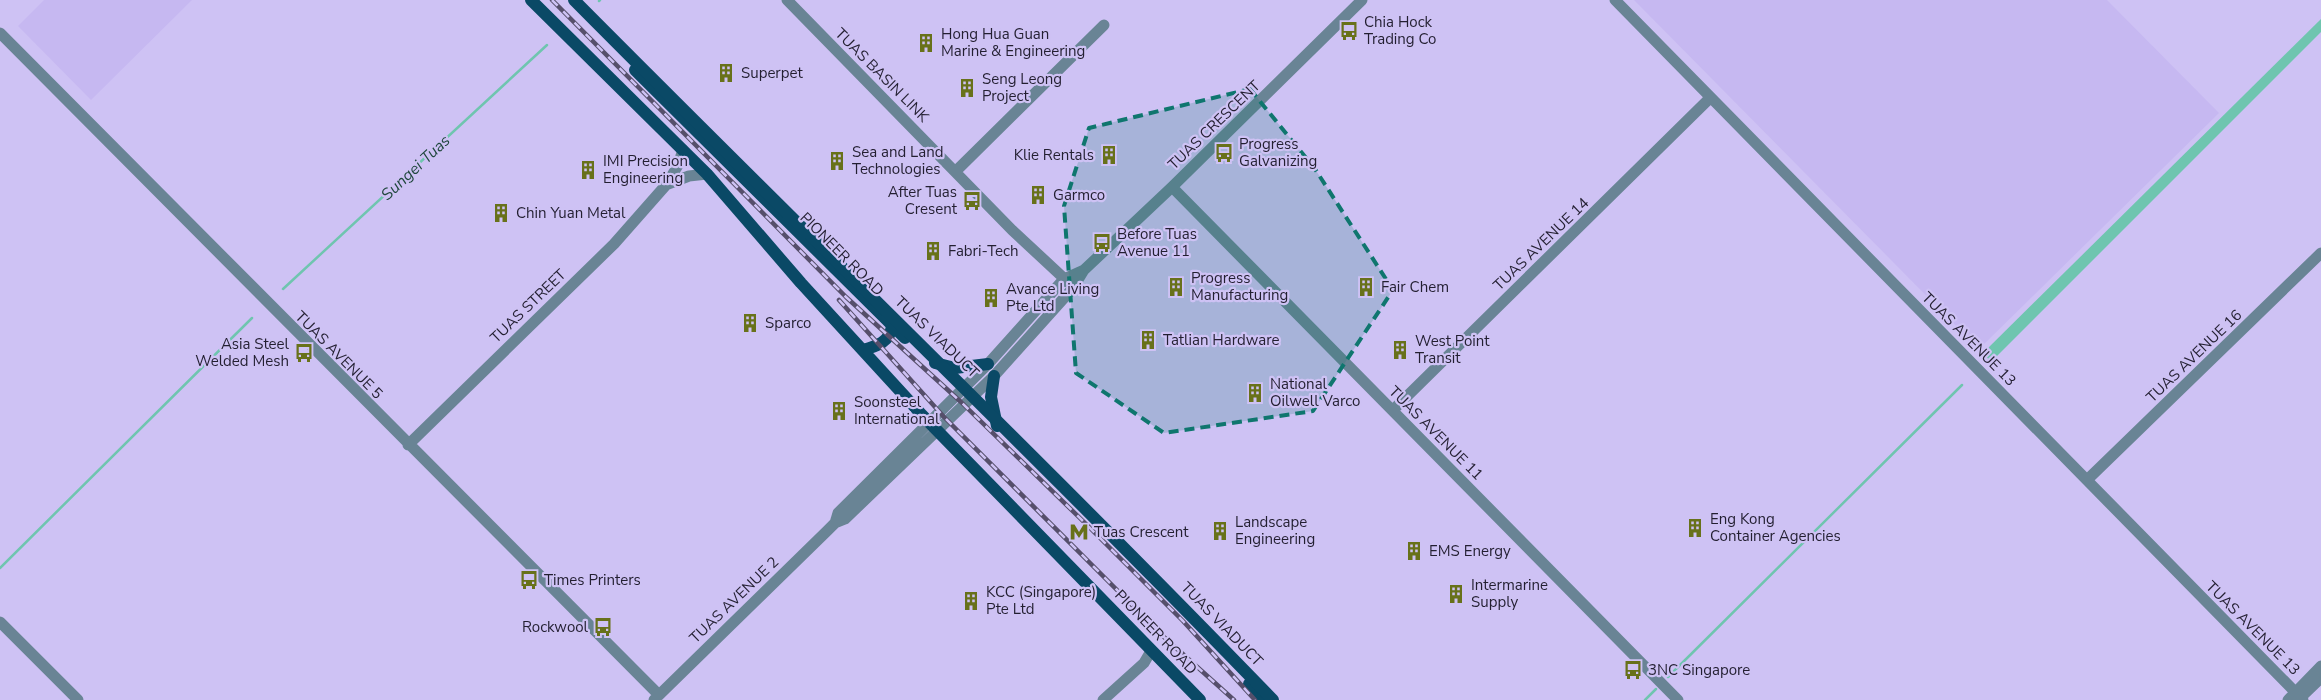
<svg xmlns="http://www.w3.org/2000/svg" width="2321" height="700" font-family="'Nunito Sans',sans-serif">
  <rect width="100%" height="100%" fill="#cec2f4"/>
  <path fill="#c6b8f1" d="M44,0H192L91,100L18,26Z
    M1634,0H2107L2219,113L1979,349Z"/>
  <path fill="#6fc5af" d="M2321,19V32L1991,362L1983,353Z"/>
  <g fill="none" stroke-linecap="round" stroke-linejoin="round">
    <path stroke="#6fc5af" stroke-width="2.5" d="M599,1L600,0
      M283,289L547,45
      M0,568L252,318
      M1668,677L1962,385
      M1645,700L1656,689"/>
    <path stroke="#698495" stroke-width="11" d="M787,0L1012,230L1069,283
      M1615,0L2303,700
      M0,33L659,695
      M956,171L1104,25
      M668,184L689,176L707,174
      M1172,187L1678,700
      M1393,410L1710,98
      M408,445L614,244L666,185L677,167L683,150
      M2087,480L2321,253
      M835,523L845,519L994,376L1073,288L1084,270L1172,187L1362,0
      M0,622L78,700
      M654,700L827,531L835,523L838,513L988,364L1064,279L1084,270
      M1103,700L1144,663L1151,651
      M2288,700L2321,666
      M2298,700L2321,678"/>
    <path stroke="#0a4966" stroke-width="12" d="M531,0L707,174L801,283L922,415L1200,700
      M635,70L905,338
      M863,350C877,346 890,342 892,326
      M935,363L955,368L988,364
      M994,376L991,397L997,426
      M1249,684L1264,700"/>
    <g stroke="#564f6b" stroke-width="4.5">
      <path id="rail" d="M552,0L846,297L961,402L1087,525L1183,621L1255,700
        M839,300L944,417L1165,638L1234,700"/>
    </g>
    <use href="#rail" stroke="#cec2f4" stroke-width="2.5" stroke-dasharray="8" stroke-linecap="butt"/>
    <path stroke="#0a4966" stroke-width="12" d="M574,0C806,234 1044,463 1273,700"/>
  </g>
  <path fill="#0f766e" fill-opacity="0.2" stroke="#0f766e" stroke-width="4" stroke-dasharray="10 6" stroke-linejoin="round" d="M1250,89L1315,169L1393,290L1313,411L1164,433L1076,373L1064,206L1089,128Z"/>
  <defs>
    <g id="bus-bare" transform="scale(1.5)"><path d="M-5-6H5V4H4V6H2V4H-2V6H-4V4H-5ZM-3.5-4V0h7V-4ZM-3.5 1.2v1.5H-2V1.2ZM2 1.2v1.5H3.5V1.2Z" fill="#68711a" stroke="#cec2f4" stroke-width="2.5" paint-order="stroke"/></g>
    <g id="building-bare" transform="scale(1.5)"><path d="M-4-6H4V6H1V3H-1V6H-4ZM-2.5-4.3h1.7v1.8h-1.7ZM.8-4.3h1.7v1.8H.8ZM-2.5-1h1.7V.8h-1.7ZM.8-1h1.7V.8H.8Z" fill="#68711a" stroke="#cec2f4" stroke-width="2.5" paint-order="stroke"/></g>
    <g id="metro-bare" transform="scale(1.5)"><path d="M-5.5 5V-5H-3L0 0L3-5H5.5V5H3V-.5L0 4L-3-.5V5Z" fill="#68711a" stroke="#cec2f4" stroke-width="2.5" paint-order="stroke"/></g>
  </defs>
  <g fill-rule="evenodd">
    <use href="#bus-bare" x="1349" y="31"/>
    <use href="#building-bare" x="926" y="43"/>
    <use href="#building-bare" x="726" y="73"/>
    <use href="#building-bare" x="967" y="88"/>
    <use href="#bus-bare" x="1224" y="153"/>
    <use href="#building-bare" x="1109" y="155"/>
    <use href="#building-bare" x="837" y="161"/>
    <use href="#building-bare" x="588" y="170"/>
    <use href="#building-bare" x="1038" y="195"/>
    <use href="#bus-bare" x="972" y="201"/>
    <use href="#building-bare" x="501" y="213"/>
    <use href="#bus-bare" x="1102" y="243"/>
    <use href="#building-bare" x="933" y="251"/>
    <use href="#building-bare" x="1176" y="287"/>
    <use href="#building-bare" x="1366" y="287"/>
    <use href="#building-bare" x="991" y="298"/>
    <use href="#building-bare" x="750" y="323"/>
    <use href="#building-bare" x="1148" y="340"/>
    <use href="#building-bare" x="1400" y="350"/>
    <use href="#bus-bare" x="304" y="353"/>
    <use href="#building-bare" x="1255" y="393"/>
    <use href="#building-bare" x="839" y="411"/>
    <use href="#building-bare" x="1695" y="528"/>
    <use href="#building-bare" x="1220" y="531"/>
    <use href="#metro-bare" x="1079" y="532"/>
    <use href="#building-bare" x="1414" y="551"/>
    <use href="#bus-bare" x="529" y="580"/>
    <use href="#building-bare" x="1456" y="594"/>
    <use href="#building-bare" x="971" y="601"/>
    <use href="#bus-bare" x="603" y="627"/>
    <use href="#bus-bare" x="1633" y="670"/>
  </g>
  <g text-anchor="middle" stroke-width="4.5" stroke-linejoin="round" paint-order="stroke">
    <g font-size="15" fill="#231f31" stroke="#cec2f4" text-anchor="start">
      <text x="1364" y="27">Chia Hock<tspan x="1364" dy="17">Trading Co</tspan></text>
      <text x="941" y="39">Hong Hua Guan<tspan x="941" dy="17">Marine &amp; Engineering</tspan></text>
      <text x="741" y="78">Superpet</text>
      <text x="982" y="84">Seng Leong<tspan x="982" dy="17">Project</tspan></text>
      <text x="1239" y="149">Progress<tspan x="1239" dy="17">Galvanizing</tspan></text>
      <text x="852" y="157">Sea and Land<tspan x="852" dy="17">Technologies</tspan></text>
      <text x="1094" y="160" text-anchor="end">Klie Rentals</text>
      <text x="603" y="166">IMI Precision<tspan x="603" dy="17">Engineering</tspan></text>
      <text x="957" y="197" text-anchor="end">After Tuas<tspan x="957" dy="17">Cresent</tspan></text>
      <text x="1053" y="200">Garmco</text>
      <text x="516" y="218">Chin Yuan Metal</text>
      <text x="1117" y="239">Before Tuas<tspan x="1117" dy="17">Avenue 11</tspan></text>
      <text x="948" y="256">Fabri-Tech</text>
      <text x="1191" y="283">Progress<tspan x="1191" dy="17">Manufacturing</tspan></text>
      <text x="1381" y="292">Fair Chem</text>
      <text x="1006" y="294">Avance Living<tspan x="1006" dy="17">Pte Ltd</tspan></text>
      <text x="765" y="328">Sparco</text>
      <text x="1163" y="345">Tatlian Hardware</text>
      <text x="1415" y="346">West Point<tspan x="1415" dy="17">Transit</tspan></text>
      <text x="289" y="349" text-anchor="end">Asia Steel<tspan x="289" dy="17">Welded Mesh</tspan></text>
      <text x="1270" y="389">National<tspan x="1270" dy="17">Oilwell Varco</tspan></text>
      <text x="854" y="407">Soonsteel<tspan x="854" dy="17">International</tspan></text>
      <text x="1710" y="524">Eng Kong<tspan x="1710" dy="17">Container Agencies</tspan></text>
      <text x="1235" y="527">Landscape<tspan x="1235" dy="17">Engineering</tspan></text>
      <text x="1094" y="537">Tuas Crescent</text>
      <text x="1429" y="556">EMS Energy</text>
      <text x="544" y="585">Times Printers</text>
      <text x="1471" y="590">Intermarine<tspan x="1471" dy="17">Supply</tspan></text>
      <text x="986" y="597">KCC (Singapore)<tspan x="986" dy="17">Pte Ltd</tspan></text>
      <text x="588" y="632" text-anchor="end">Rockwool</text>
      <text x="1648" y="675">3NC Singapore</text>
    </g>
    <g font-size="15" fill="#231f31" stroke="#cec2f4">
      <text transform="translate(882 75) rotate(45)" y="5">TUAS BASIN LINK</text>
      <text transform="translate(1214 125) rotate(-44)" y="5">TUAS CRESCENT</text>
      <text transform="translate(1541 244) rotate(-44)" y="5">TUAS AVENUE 14</text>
      <text transform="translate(842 254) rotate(45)" y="5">PIONEER ROAD</text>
      <text transform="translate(528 306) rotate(-44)" y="5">TUAS STREET</text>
      <text transform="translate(937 337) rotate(44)" y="5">TUAS VIADUCT</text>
      <text transform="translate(1969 339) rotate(45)" y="5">TUAS AVENUE 13</text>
      <text transform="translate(339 355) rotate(45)" y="5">TUAS AVENUE 5</text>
      <text transform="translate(2194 356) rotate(-44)" y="5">TUAS AVENUE 16</text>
      <text transform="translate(1436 433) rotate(45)" y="5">TUAS AVENUE 11</text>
      <text transform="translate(734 600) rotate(-44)" y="5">TUAS AVENUE 2</text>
      <text transform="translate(1222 624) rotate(46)" y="5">TUAS VIADUCT</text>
      <text transform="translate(2253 628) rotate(45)" y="5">TUAS AVENUE 13</text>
      <text transform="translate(1156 632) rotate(46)" y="5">PIONEER ROAD</text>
    </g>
    <g font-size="16" font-style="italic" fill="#20473d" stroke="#cec2f4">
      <text transform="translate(415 167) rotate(-43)" y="6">Sungei Tuas</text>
    </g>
  </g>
</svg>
